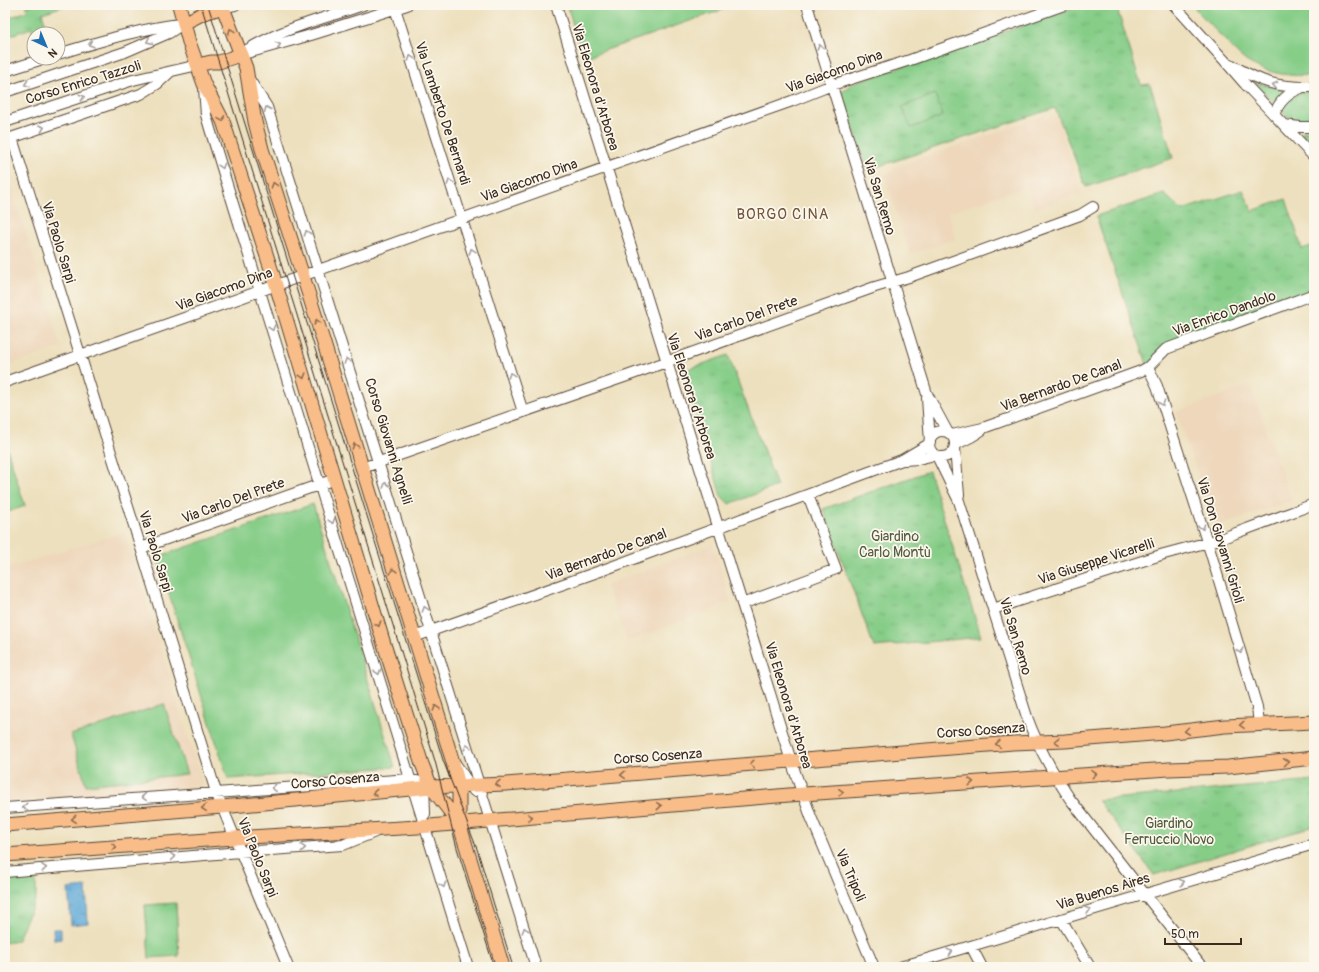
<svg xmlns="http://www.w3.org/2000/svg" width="1319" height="972" font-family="Pangolin,sans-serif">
  <defs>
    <pattern id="grass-tufts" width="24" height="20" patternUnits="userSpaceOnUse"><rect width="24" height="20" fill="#86cd88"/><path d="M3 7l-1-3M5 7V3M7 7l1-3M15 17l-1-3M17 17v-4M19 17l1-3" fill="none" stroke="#75b075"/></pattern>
    <pattern id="garden-dots" width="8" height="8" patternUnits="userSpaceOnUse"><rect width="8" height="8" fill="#86cd88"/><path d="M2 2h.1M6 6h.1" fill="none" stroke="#75b075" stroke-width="1.8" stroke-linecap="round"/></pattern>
    <pattern id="water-ripples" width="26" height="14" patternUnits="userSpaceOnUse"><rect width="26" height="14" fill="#60aad8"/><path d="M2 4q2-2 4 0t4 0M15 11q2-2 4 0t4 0" fill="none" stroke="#508baf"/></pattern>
  </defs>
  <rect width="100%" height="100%" fill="#fbf7ec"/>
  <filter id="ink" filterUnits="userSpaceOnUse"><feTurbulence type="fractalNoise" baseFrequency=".025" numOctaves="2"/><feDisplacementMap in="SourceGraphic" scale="8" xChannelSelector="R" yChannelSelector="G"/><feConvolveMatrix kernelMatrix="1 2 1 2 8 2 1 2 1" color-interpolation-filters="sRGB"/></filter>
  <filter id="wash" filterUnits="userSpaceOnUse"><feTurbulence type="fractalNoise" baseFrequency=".012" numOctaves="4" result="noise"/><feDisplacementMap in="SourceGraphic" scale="16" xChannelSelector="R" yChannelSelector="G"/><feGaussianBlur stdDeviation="0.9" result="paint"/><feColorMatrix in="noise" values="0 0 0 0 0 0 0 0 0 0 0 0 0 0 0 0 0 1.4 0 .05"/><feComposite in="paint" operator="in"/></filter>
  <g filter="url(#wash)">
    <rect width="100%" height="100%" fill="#ede0be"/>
    <path fill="#eed7bb" d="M1045,115L1046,119L1057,116L1081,193L1035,209L1026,186L948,213L956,239L910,254L884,175L894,171L893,168Z
      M11,185L61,347L5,367V187Z
      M1250,385L1292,500L1216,527L1176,412Z
      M124,532L204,787L5,802V569Z
      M713,544L731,602L627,642L606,585Z"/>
    <path fill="url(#grass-tufts)" stroke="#607c53" d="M26,5H64V6L42,13L47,29L37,32L36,29L32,30L31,28L11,35L5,28L10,25L8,18L28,11Z
      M1084,5H1116L1141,85L1150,84L1173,158L1086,187L1055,108L867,170L841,92L853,83Z
      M1254,82L1285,90L1274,103Z
      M1314,91V122C1303,123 1280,121 1283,105L1300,92Z
      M1243,190L1252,211L1286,199L1302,249L1314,245V294L1166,349L1148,367L1096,216L1164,194L1182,210Z
      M728,355L777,486L729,504L721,496L683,371Z
      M929,471L981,637L874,647L823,509Z
      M1314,781V826L1154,875L1098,800Z
      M36,875V898L17,941L5,943V877Z"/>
    <path fill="url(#garden-dots)" stroke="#607c53" d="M1314,130V148L1302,135L1303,131Z"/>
    <path fill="#86cd88" stroke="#607c53" d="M567,5H736L583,58Z
      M1192,5H1314V75C1293,77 1270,74 1251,64C1240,58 1232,48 1224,39C1213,28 1202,16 1192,5Z
      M935,94L943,116L911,128L902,107Z
      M5,442L25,506L5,513Z
      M313,504L395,767L228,779L157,557Z
      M164,704L187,774L86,785L71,735Z
      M176,903L179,956L149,958L145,905Z"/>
    <path fill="url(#water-ripples)" stroke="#4e6a7b" d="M86,887L88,923L71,925L68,889Z
      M53,929H61V939L54,940Z"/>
  </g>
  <g filter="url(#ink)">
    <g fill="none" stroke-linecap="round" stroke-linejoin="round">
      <g stroke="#564536" stroke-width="12">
        <path id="minor" d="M394,5L523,412
          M556,5L791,761L811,817L874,967
          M807,5L927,394L947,431
          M1174,5L1225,61L1245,84L1314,157
          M223,7L235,5
          M247,50C280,29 326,18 363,5
          M58,54C98,42 138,29 180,24
          M240,55L311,35L407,5
          M1232,65C1262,83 1279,88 1314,87
          M5,71L46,58
          M249,79L267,107L536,967
          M204,88L206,115L210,129L468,967
          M5,92L125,52L169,33L184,23
          M1274,115C1279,101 1288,93 1301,88
          M5,122L133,80L198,65
          M1284,125L1300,127H1314
          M12,138L141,548L216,792L288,967
          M5,140L141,94L157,84L170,72
          M1148,367L1157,386L1211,554L1257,707L1259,724
          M5,382L792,101L832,85L910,60L1064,5
          M927,398L930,442
          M929 444a13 13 0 1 1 26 0a13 13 0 1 1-26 0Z
          M952,435L983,428L1141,371L1148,367L1166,349L1314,294
          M955,445L971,437L982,430
          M955,448L959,495
          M937,456L959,501L1027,717C1037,746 1053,773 1070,799L1202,967
          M904,460L918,459L935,455
          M362,468L627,376L875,287L909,277L1080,215L1093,207
          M141,548L335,479
          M742,604L836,569L808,495
          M993,609L1164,554L1220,539L1314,504
          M414,637L603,570L902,460L929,444
          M455,763L474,791
          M424,782L425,814
          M5,808L410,779L424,783L431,787
          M5,872L240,852L343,845L375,832
          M1061,919L1090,967
          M971,946L982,967
          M900,967L1314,844"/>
      </g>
      <g stroke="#564536" stroke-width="15">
        <path id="major" d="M179,5L189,42L204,84L223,121L273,275L384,644L422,764L431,787L459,823
          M222,5L246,68L255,122L262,149L309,295L452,759L459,786V823L503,967
          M184,23L204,13L223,7
          M198,65L211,62H219L240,55
          M5,825L222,807L431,787L506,784L1013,743L1065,741L1165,733L1225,726L1314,722
          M5,855L234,838L418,827L789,795L1169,769L1228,767L1314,758"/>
      </g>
      <use href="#minor" stroke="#fff" stroke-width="10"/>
      <use href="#major" stroke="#f8bd89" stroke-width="13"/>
      <path stroke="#3b2a1e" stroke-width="1" d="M201,5L435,761L457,848L494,967
        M208,5L443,760L477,849L513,967"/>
    </g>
    <defs><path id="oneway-chevron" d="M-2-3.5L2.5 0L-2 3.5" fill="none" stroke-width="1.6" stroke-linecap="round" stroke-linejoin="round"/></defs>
    <g stroke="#906c4e">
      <use href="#oneway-chevron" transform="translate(231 31) rotate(-110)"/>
      <use href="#oneway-chevron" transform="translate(222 119) rotate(66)"/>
      <use href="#oneway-chevron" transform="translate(274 185) rotate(-107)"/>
      <use href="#oneway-chevron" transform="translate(317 322) rotate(-107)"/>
      <use href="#oneway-chevron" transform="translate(303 376) rotate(73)"/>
      <use href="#oneway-chevron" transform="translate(355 446) rotate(-107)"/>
      <use href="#oneway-chevron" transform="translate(393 571) rotate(-107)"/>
      <use href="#oneway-chevron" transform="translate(378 624) rotate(73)"/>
      <use href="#oneway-chevron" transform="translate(436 708) rotate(-107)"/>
      <use href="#oneway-chevron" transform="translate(1242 725) rotate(176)"/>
      <use href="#oneway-chevron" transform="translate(1187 731) rotate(173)"/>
      <use href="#oneway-chevron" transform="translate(1057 741) rotate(179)"/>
      <use href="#oneway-chevron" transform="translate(998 744) rotate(176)"/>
      <use href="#oneway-chevron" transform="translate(1286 762) rotate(-7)"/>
      <use href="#oneway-chevron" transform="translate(752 764) rotate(176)"/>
      <use href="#oneway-chevron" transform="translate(1094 774) rotate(-4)"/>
      <use href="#oneway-chevron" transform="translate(623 775) rotate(176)"/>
      <use href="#oneway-chevron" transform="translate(971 782) rotate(-4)"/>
      <use href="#oneway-chevron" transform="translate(498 784) rotate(179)"/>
      <use href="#oneway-chevron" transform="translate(841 792) rotate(-4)"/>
      <use href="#oneway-chevron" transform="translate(375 793) rotate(175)"/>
      <use href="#oneway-chevron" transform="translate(659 806) rotate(-5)"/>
      <use href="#oneway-chevron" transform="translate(204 808) rotate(175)"/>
      <use href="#oneway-chevron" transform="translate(530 817) rotate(-5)"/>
      <use href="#oneway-chevron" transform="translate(74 819) rotate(175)"/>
      <use href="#oneway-chevron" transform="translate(114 847) rotate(-4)"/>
    </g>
    <g stroke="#a79f9a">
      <use href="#oneway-chevron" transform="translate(149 41) rotate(156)"/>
      <use href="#oneway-chevron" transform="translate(91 44) rotate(162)"/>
      <use href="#oneway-chevron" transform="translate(278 45) rotate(-18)"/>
      <use href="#oneway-chevron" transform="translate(820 47) rotate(-107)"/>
      <use href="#oneway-chevron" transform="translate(411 58) rotate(-108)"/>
      <use href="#oneway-chevron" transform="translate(27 84) rotate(162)"/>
      <use href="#oneway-chevron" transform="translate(1275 85) rotate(-167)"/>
      <use href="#oneway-chevron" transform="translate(82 97) rotate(-18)"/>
      <use href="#oneway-chevron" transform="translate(267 109) rotate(-113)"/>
      <use href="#oneway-chevron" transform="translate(42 128) rotate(-19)"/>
      <use href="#oneway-chevron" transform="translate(222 166) rotate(73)"/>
      <use href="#oneway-chevron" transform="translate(450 182) rotate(-108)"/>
      <use href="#oneway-chevron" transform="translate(307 233) rotate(-108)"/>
      <use href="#oneway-chevron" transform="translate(472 251) rotate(-108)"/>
      <use href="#oneway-chevron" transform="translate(272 328) rotate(73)"/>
      <use href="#oneway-chevron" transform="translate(347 361) rotate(-107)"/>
      <use href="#oneway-chevron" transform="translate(511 375) rotate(-108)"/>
      <use href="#oneway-chevron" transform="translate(1162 403) rotate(72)"/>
      <use href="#oneway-chevron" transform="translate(386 485) rotate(-107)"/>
      <use href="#oneway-chevron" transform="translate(332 521) rotate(73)"/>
      <use href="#oneway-chevron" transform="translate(1202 527) rotate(72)"/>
      <use href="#oneway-chevron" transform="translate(425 609) rotate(-107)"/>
      <use href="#oneway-chevron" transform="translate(1240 651) rotate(73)"/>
      <use href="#oneway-chevron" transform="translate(378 672) rotate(73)"/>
      <use href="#oneway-chevron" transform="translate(467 747) rotate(-107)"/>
      <use href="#oneway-chevron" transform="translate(274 788) rotate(176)"/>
      <use href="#oneway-chevron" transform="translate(144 797) rotate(176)"/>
      <use href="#oneway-chevron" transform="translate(25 807) rotate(176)"/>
      <use href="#oneway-chevron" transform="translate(303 848) rotate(-4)"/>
      <use href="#oneway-chevron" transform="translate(173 857) rotate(-5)"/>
      <use href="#oneway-chevron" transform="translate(44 868) rotate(-5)"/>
      <use href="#oneway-chevron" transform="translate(1182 882) rotate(-16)"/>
      <use href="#oneway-chevron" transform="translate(443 885) rotate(73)"/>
      <use href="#oneway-chevron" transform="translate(1088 910) rotate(-17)"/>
      <use href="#oneway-chevron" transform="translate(525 930) rotate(-107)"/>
      <use href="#oneway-chevron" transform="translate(950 952) rotate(-17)"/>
    </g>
  </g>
  <g text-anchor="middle" stroke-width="3.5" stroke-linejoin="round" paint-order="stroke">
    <g font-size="14" fill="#3b2a1e" stroke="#fbf7ec">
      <text transform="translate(834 71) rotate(-20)" y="5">Via Giacomo Dina</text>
      <text transform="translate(83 82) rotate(-17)" y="5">Corso Enrico Tazzoli</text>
      <text transform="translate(596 87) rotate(73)" y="5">Via Eleonora d'Arborea</text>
      <text transform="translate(443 113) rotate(72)" y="5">Via Lamberto De Bernardi</text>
      <text transform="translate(529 180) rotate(-20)" y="5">Via Giacomo Dina</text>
      <text transform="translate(880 196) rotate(73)" y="5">Via San Remo</text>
      <text transform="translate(59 242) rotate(73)" y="5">Via Paolo Sarpi</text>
      <text transform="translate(224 289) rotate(-20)" y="5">Via Giacomo Dina</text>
      <text transform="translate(1224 313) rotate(-20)" y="5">Via Enrico Dandolo</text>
      <text transform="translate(746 318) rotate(-20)" y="5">Via Carlo Del Prete</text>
      <text transform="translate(1061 385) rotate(-20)" y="5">Via Bernardo De Canal</text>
      <text transform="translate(692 396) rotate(72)" y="5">Via Eleonora d'Arborea</text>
      <text transform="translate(389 441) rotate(73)" y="5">Corso Giovanni Agnelli</text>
      <text transform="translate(233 500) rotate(-20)" y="5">Via Carlo Del Prete</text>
      <text transform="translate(1221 540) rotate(73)" y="5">Via Don Giovanni Grioli</text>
      <text transform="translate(156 551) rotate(73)" y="5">Via Paolo Sarpi</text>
      <text transform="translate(606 554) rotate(-20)" y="5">Via Bernardo De Canal</text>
      <text transform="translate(1096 561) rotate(-18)" y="5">Via Giuseppe Vicarelli</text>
      <text transform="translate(1016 636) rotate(73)" y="5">Via San Remo</text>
      <text transform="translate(789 705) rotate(73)" y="5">Via Eleonora d'Arborea</text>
      <text transform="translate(981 730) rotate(-4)" y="5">Corso Cosenza</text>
      <text transform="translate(658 756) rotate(-4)" y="5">Corso Cosenza</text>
      <text transform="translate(335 780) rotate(-5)" y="5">Corso Cosenza</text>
      <text transform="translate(258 857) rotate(68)" y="5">Via Paolo Sarpi</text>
      <text transform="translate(851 875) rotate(67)" y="5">Via Tripoli</text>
      <text transform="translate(1103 891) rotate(-17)" y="5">Via Buenos Aires</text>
    </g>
    <g font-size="14" fill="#525b3e" stroke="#fbf7ec">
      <text x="895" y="541">Giardino<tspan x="895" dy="16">Carlo Montù</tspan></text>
      <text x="1169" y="828">Giardino<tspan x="1169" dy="16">Ferruccio Novo</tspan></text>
    </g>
    <g font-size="15" letter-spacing="1" fill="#72543b" stroke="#fbf7ec">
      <text x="783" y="219">BORGO CINA</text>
    </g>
  </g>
  <rect width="1319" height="972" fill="none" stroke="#fbf7ec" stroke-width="20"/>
  <g transform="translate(46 46) rotate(136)"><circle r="19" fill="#fbf7ec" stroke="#aea59a"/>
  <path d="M0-3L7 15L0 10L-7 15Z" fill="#1f6fb2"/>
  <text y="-6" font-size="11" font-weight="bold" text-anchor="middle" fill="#3b2a1e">N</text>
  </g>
  <path d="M1165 938v6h76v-6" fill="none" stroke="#3b2a1e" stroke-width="2"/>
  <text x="1171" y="938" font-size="12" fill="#3b2a1e" stroke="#fbf7ec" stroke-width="3" paint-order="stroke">50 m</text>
</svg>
